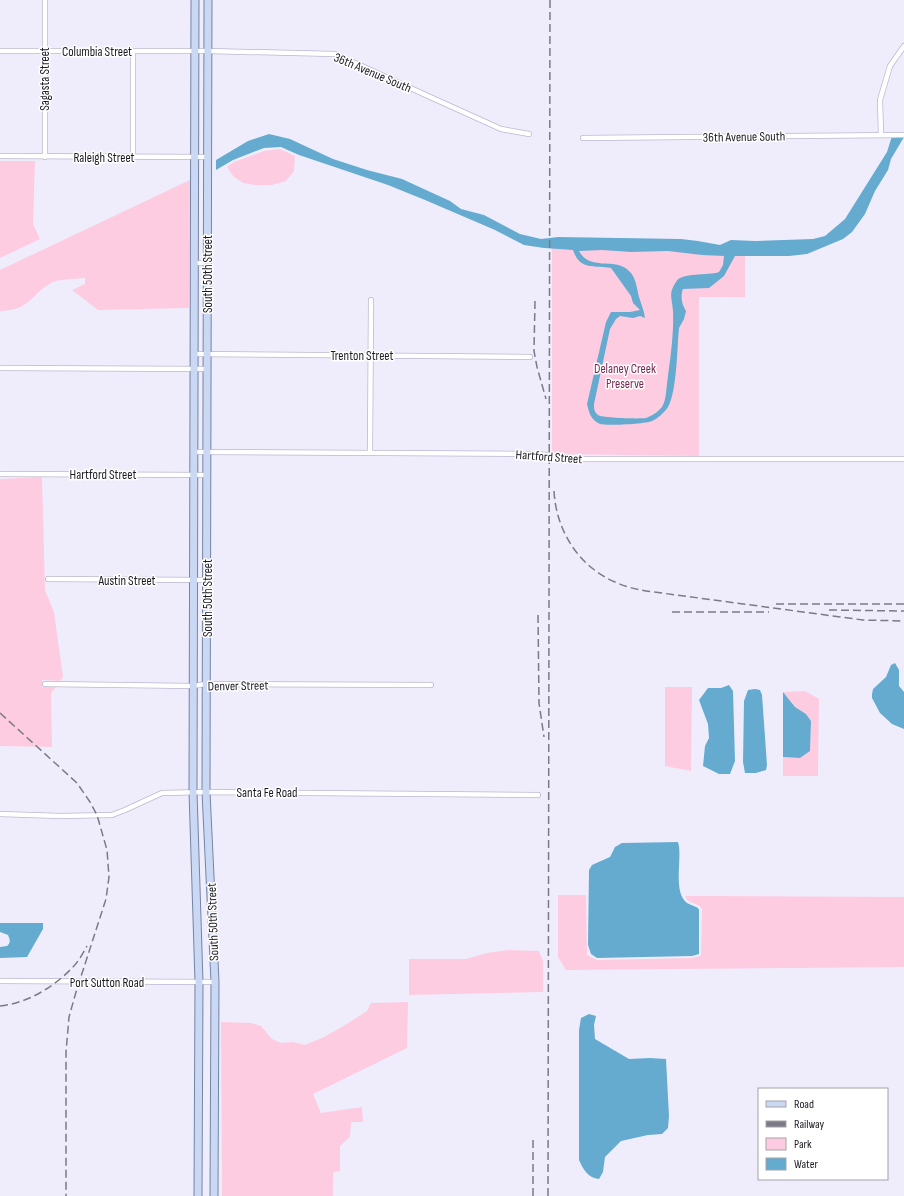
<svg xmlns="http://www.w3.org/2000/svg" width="904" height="1196" font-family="'Sofia Sans Condensed',sans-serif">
  <rect width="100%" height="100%" fill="#efedfc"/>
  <path fill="#fecce1" d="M280,149L295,156L294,171L286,181L272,185H255L243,183L234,177L227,167L234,162L264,151Z
    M0,161H35L33,224L40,239L0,258Z
    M190,180L189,308L98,310L72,290L85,284V278C76,279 60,279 53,282C30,294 32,310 0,311V270Z
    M552,246H745V297H699V456L552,454Z
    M42,477L45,590L54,612L63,677L60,681L42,680V687H56L51,693L52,747L0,746V479Z
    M665,687H692L691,771L665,766Z
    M805,691L819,699L818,776H783V757L800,758L810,751L811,721L806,714L795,707L783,692Z
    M558,895H586L587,955L597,960L692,958L700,956L701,954L702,909L700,906L688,901L685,896L904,897V967L566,970L558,957Z
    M508,950L539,951L543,961V992L409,995V959H466L487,953Z
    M408,1002L407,1048L313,1094L321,1113L362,1107L363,1122H351L350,1137L340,1146V1171L335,1172L333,1173V1196H222L221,1022L251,1023L261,1026L272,1039L281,1043L293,1042L305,1045L324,1037L342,1027L367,1011L371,1003Z"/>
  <path fill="#65abd0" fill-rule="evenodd" d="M269,134L290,139L333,159L367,170L402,179L450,201L461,209L484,215L520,234L541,239L558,237L681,239L698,241L720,245L731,240L755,241L813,239L825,236L845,219L887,152L892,136L904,137L891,159L888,170L875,191L865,214L852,232L843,239L807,254L789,256H735L724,276L709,288L683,289C680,296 682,305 686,311L684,319L679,328C677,347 677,392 668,407C665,412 657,419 652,421C646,424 605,426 600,424C591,420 589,413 587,404L606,322L611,312H630L640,310L633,303L631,296L611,268C594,265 580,271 573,250L544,248L524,245L495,230L425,200L388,185L299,155L281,147L264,148L233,160L216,170V160L248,141ZM602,250L631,252L668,251L702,255L724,256L723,265L719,272C708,276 681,272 676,282C668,294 672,298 673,311C674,335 670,360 667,384C666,391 666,399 663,405C661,410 652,416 646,418C640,419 602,418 598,415C594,412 594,408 594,404L610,329L616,319L620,316L633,318L640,316L645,318C644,310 641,304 639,297C637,289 636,279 631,273C617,255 591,273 579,251Z
    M895,663L899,670V686L904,692V729L892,724L880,713L872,698V694L873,689L886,677L891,665Z
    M729,685L733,691L735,761L730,774H719L703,766L705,746L709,738L708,724L699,700L708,688H721Z
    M755,689L760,690L762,695L767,765L766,770L756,773H745L743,762L744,701L748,690Z
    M783,692L795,707L806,714L811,721L810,751L800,758L783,757Z
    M678,842C683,857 672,891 687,903C690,905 695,906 698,908L699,910V954L692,956L597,958L591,954L588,945L589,870L592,865L610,857L615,847L622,843Z
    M0,923H43V929L27,957L0,958V947L7,946C11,942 10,940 8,935L0,932Z
    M589,1014L596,1016L594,1025L595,1039L629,1059L650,1058L666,1059L669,1116L668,1128L662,1134L648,1135L621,1141L605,1157L603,1172L599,1179C588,1178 583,1169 579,1160V1030L581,1018Z"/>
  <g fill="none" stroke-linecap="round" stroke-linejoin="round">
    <g stroke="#bbb8cf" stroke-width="6">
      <path id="minor" d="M45,0V157
        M0,51H208L335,54L501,129L529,134
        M881,135L880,100L890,66L904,46
        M583,138L904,135
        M0,156L208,157
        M133,156V52
        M194,263H208
        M194,354L530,357
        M0,368L207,369
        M194,452L538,454L583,459H904
        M370,453L371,300
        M0,474L207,475
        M48,579L207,580
        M45,684L193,686L206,684L431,685
        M0,814L61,816L112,815L125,810L162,793L206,792L538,795
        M0,981L215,982"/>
    </g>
    <g stroke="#7585a5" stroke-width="9">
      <path id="primary" d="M195,0L193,792L199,982L198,1196
        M208,0L206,792L215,982L214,1196"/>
    </g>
    <use href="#minor" stroke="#fff" stroke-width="4.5"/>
    <use href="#primary" stroke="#cad8f3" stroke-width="7"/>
    <path stroke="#7c7a85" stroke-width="1.5" stroke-dasharray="8 4" stroke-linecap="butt" d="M535,301L534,351L537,367L546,399
      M554,491C556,530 578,566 615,582C628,588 640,590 654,592L863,620L904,621
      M776,604H904
      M829,610L904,611
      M672,612H769
      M538,615L539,703L544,737
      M0,713L77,783L90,802L97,815L107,850L109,877L106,899L76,992L69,1017L66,1052V1196
      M0,1006C28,1003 54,987 73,967C79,961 83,953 87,946
      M533,1196V1137
      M548,1196L550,0"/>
  </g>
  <g text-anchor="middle" stroke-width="3" stroke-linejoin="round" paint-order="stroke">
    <g font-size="13" fill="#1b1a22" stroke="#fff">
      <text x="97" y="56">Columbia Street</text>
      <text transform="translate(373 72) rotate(23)" y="5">36th Avenue South</text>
      <text transform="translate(44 79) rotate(-90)" y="5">Sagasta Street</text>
      <text transform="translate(744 136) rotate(-1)" y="5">36th Avenue South</text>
      <text x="104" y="162">Raleigh Street</text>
      <text transform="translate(207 274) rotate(-90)" y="5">South 50th Street</text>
      <text x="362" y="360">Trenton Street</text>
      <text transform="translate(549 456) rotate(4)" y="5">Hartford Street</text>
      <text x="103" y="479">Hartford Street</text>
      <text x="127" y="585">Austin Street</text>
      <text transform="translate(207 598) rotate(-90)" y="5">South 50th Street</text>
      <text transform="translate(238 685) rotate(-1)" y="5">Denver Street</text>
      <text x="267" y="797">Santa Fe Road</text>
      <text transform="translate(212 922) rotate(-92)" y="5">South 50th Street</text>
      <text x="107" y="987">Port Sutton Road</text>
    </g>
    <g font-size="13" fill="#752751" stroke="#fff">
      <text x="625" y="373">Delaney Creek<tspan x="625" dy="15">Preserve</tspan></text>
    </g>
  </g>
  <rect x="758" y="1088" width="130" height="92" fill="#ffffff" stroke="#a4a3a7"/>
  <rect x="766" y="1101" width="20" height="6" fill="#cad8f3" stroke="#a4a3a7"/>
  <text x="794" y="1108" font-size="12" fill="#1b1a22">Road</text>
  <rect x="766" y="1121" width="20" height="6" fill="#7c7a85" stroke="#a4a3a7"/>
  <text x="794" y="1128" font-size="12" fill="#1b1a22">Railway</text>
  <rect x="766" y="1138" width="20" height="12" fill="#fecce1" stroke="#a4a3a7"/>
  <text x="794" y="1148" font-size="12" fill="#1b1a22">Park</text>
  <rect x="766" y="1158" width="20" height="12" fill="#65abd0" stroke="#a4a3a7"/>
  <text x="794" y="1168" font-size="12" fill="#1b1a22">Water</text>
</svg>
